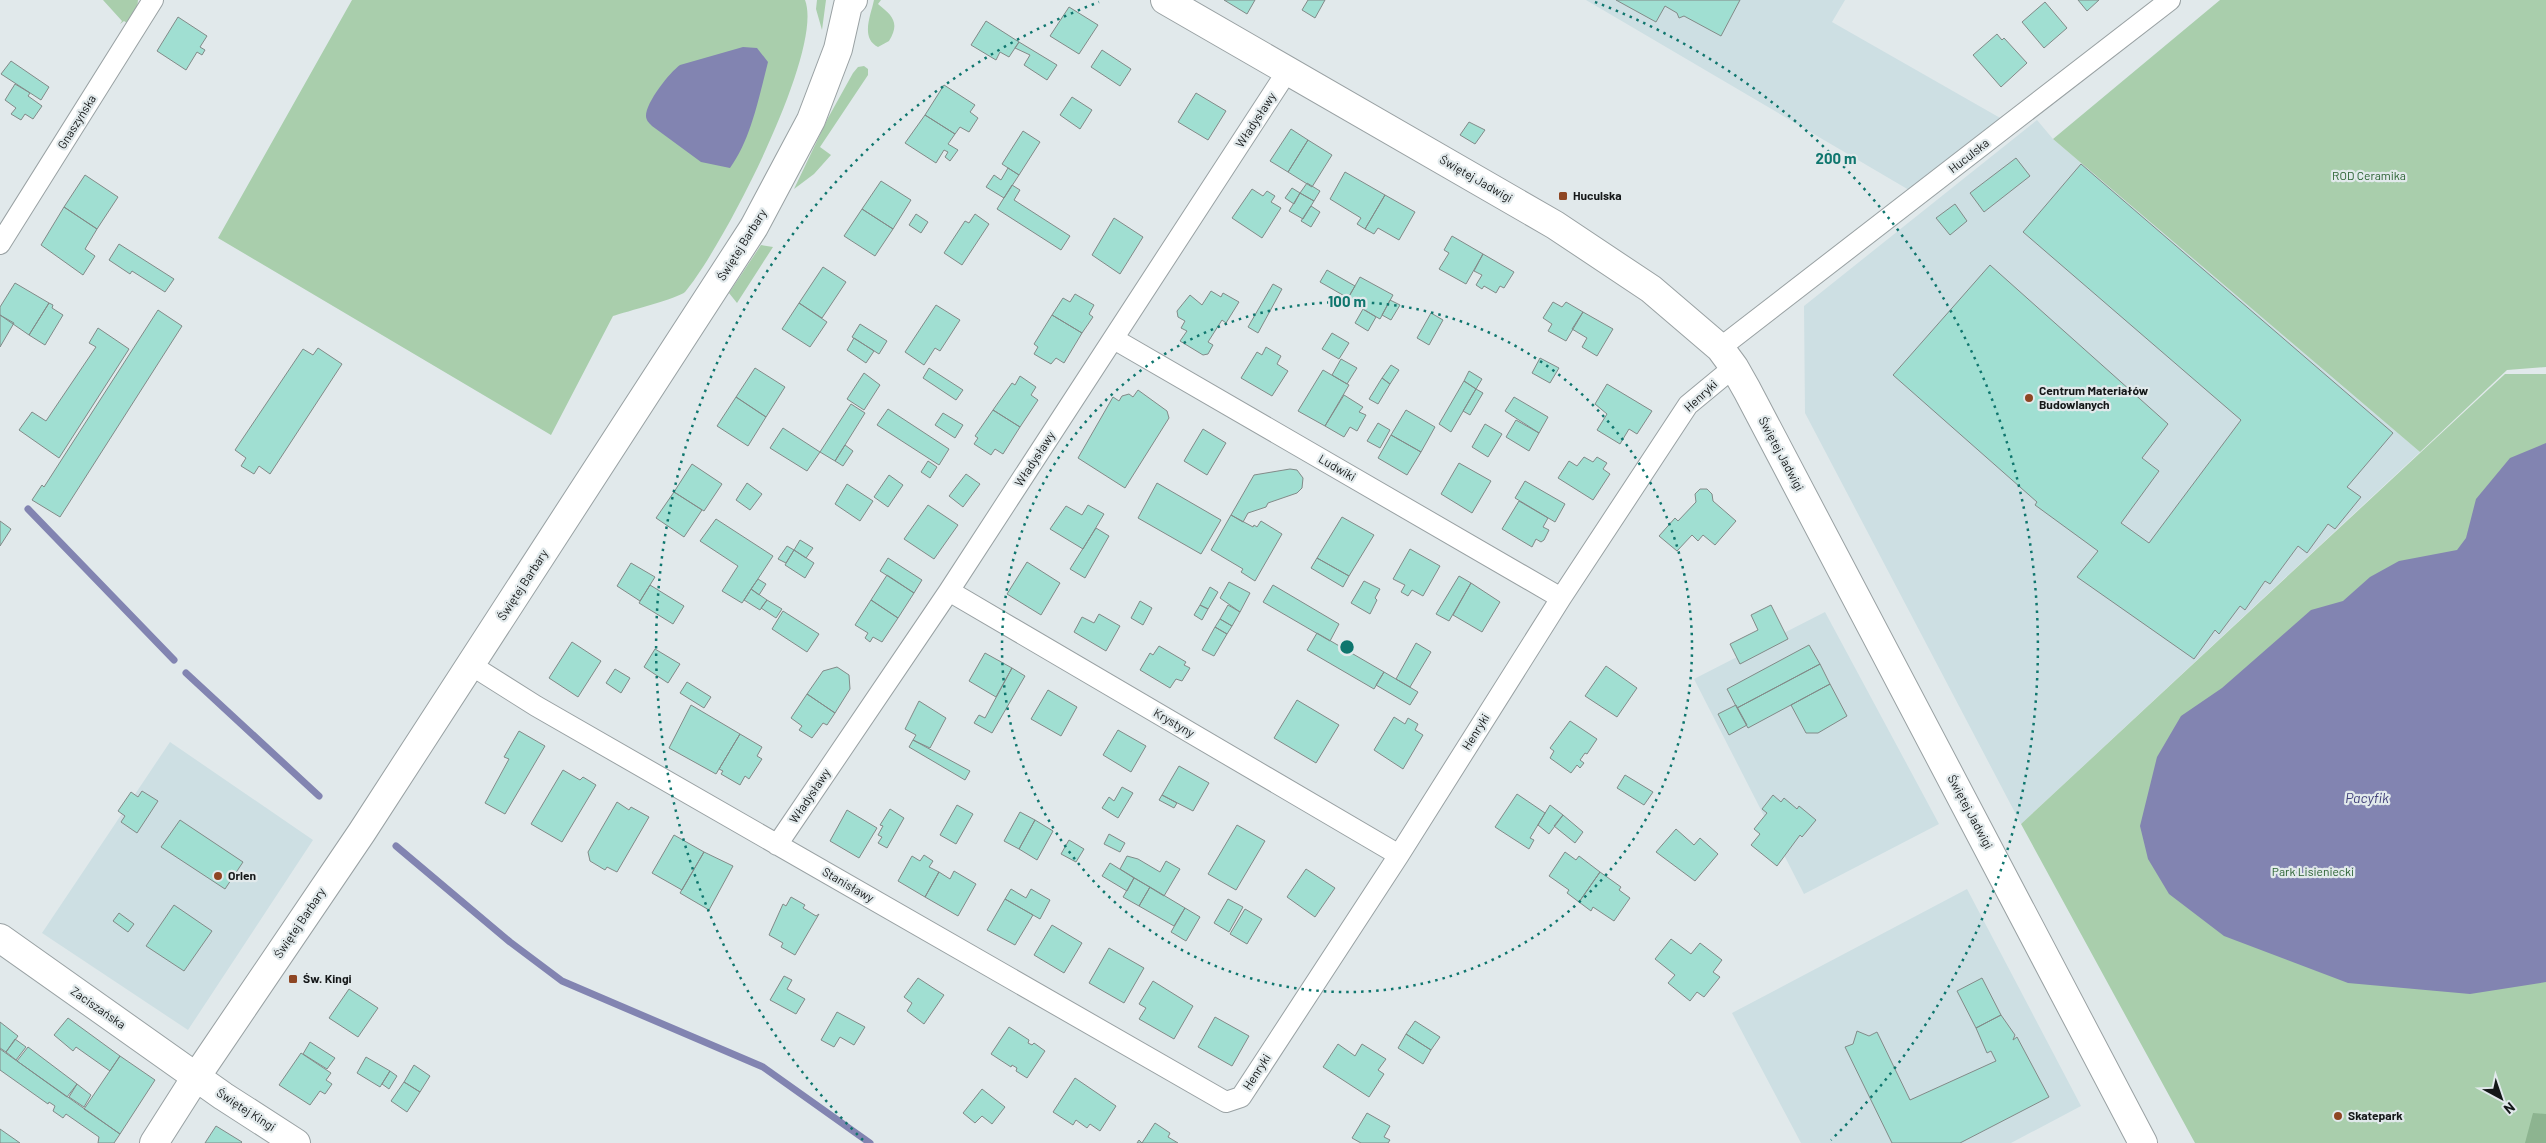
<svg xmlns="http://www.w3.org/2000/svg" width="2546" height="1143" font-family="Barlow,sans-serif">
  <rect width="100%" height="100%" fill="#e1e9eb"/>
  <path fill="#cddfe3" d="M1586,0H1845L1832,22L2002,119L1909,190Z
    M2037,120L2053,139L2420,452L2021,824L1805,413L1804,306Z
    M1825,612L1939,824L1804,894L1694,679Z
    M170,742L313,840L188,1030L42,933Z
    M1967,889L2081,1106L2011,1143H1801L1732,1013Z"/>
  <path fill="#a9ceac" d="M103,0H138L137,9L127,23L124,21L120,24L122,21Z
    M352,0H805C825,51 721,250 685,292C679,298 625,312 613,316L551,435L218,238Z
    M817,0H826L822,30L816,9Z
    M874,0H881L878,4C893,16 900,23 889,41L878,47C860,38 871,15 874,0Z
    M2220,0H2546V367L2507,370L2420,452L2053,139Z
    M864,66L868,69V75L820,147L831,155L814,174L794,189L828,118L853,73L858,67Z
    M761,245L773,247L737,303L729,293Z
    M2505,374H2546V1143H2195L2021,824Z"/>
  <path fill="#8db490" d="M2533,1113L2546,1114V1143H2525Z"/>
  <path fill="#8284b1" d="M743,47L757,48L768,62C759,97 751,139 730,168L701,162L652,126C649,123 646,120 646,116C646,102 670,72 680,65Z
    M2546,443V982L2470,994L2348,983L2224,936L2169,894L2148,859L2140,826L2157,757L2181,716L2222,688L2311,610L2343,601L2370,577L2399,561L2457,550L2466,538L2476,499L2510,458Z"/>
  <g fill="none" stroke-linecap="round" stroke-linejoin="round">
    <path stroke="#8284b1" stroke-width="7" d="M28,509L174,660
      M186,673L319,796
      M396,846L510,942L562,981L763,1067L870,1143"/>
  </g>
  <path fill="#a0dfd2" stroke="#828a88" d="M1224,0H1255L1247,14Z
    M1308,0H1325L1315,18L1302,10Z
    M1616,0H1740L1721,36L1684,16L1679,18L1677,13L1665,6L1656,22Z
    M2078,0H2099L2087,11Z
    M2045,2L2067,28L2044,48L2022,22Z
    M1069,7L1098,25L1079,54L1050,36Z
    M178,17L207,36L200,47L205,50L202,55L197,52L186,70L157,51Z
    M986,21L1019,42L1009,57L1000,52L996,60L971,45Z
    M1997,34L2002,40L2004,38L2027,63L2001,87L1973,55Z
    M1019,42L1057,65L1047,80L1024,65L1030,55L1015,48Z
    M1102,50L1131,69L1120,86L1091,67Z
    M11,61L49,87L41,100L1,74Z
    M15,84L30,93L28,96L42,106L33,119L25,114L21,120L11,114L16,108L5,100Z
    M944,85L975,105L970,112L978,118L969,132L960,127L955,134L925,115Z
    M1196,93L1226,111L1208,140L1178,122Z
    M1072,97L1092,110L1080,129L1060,115Z
    M925,115L955,134L948,144L958,150L950,161L945,157L948,152L944,150L936,163L905,143Z
    M1469,122L1485,130L1475,144L1460,135Z
    M1291,129L1308,140L1288,172L1270,161Z
    M1023,131L1040,142L1019,175L1002,164Z
    M1308,140L1332,155L1312,187L1288,172Z
    M2016,158L2030,176L1984,212L1970,193Z
    M2081,164L2393,433L2347,487L2361,497L2335,529L2328,524L2307,553L2298,546L2270,584L2265,581L2245,610L2240,606L2219,634L2215,630L2194,659L2077,577L2098,551L2035,505L2037,502L1893,375L1990,265L2168,424L2142,458L2159,471L2121,523L2149,543L2241,420L2023,232Z
    M1008,168L1019,175L1004,198L986,187L994,175L1001,180Z
    M1345,172L1385,195L1365,229L1357,224L1361,218L1330,199Z
    M85,175L118,197L97,229L64,207Z
    M881,181L911,200L893,229L862,209Z
    M1307,183L1320,191L1314,201L1300,193Z
    M1012,185L1020,190L1014,200L1070,236L1061,250L997,209Z
    M1292,188L1300,193L1294,204L1285,198Z
    M1252,189L1263,196L1267,191L1275,196L1271,202L1281,208L1262,238L1232,218Z
    M1300,193L1314,201L1303,219L1289,211Z
    M1385,195L1415,212L1399,240L1378,228L1374,234L1365,229Z
    M1955,204L1967,221L1950,235L1936,218Z
    M1311,206L1320,212L1311,227L1301,221Z
    M64,207L97,229L85,249L95,256L83,275L41,245Z
    M862,209L893,229L875,256L844,236Z
    M916,214L928,222L921,233L909,225Z
    M975,214L989,224L962,265L944,253L965,221L969,223Z
    M1114,218L1143,237L1120,274L1092,255Z
    M1452,236L1483,254L1466,284L1439,269L1449,253L1444,250Z
    M119,244L174,279L165,292L132,271L130,274L109,260Z
    M1483,254L1514,272L1504,288L1500,286L1496,293L1484,286L1482,289L1476,285L1482,275L1474,271Z
    M823,267L846,282L822,318L799,303Z
    M1327,270L1355,286L1348,298L1320,282Z
    M1360,277L1393,295L1380,319L1347,300Z
    M15,283L49,303L29,335L0,315V307Z
    M1273,284L1282,289L1258,333L1248,327Z
    M1211,291L1221,297L1223,293L1239,302L1226,323L1222,320L1208,342L1213,345L1208,354L1203,355L1180,341L1187,331L1181,328L1185,321L1178,317L1177,311L1190,295L1202,305Z
    M1075,294L1094,305L1089,314L1093,317L1082,333L1052,315L1063,298L1070,302Z
    M1390,300L1400,305L1391,320L1382,315Z
    M1553,302L1562,307L1566,302L1583,312L1566,341L1548,331L1552,324L1543,318Z
    M49,303L53,305L52,308L63,315L45,345L29,335Z
    M799,303L827,322L810,347L782,329Z
    M936,305L960,320L940,351L935,348L924,365L905,352Z
    M1363,309L1376,317L1368,331L1355,323Z
    M158,310L182,326L60,517L32,500L42,485L44,487Z
    M1583,312L1613,329L1597,356L1582,347L1587,338L1572,329Z
    M1431,313L1443,320L1429,345L1417,338Z
    M0,315L14,323L0,347Z
    M1052,315L1082,333L1064,363L1056,358L1051,364L1034,354L1038,347L1034,344Z
    M860,324L887,341L879,354L852,337Z
    M98,328L129,349L59,458L19,430L32,412L46,421L96,347L89,343Z
    M1332,333L1349,343L1339,359L1322,349Z
    M854,338L874,351L866,363L847,350Z
    M1266,347L1281,356L1277,364L1288,371L1272,396L1241,378L1257,352L1262,355Z
    M318,348L342,364L270,474L259,466L254,474L241,466L246,458L235,450L303,349L313,355Z
    M1540,358L1559,368L1550,383L1532,373Z
    M1341,359L1357,368L1347,384L1332,375Z
    M1391,365L1399,370L1390,384L1382,378Z
    M755,368L785,387L766,417L736,397Z
    M929,368L963,390L956,400L923,378Z
    M1323,370L1349,385L1325,426L1298,411Z
    M1469,371L1482,379L1476,389L1464,381Z
    M864,373L880,385L864,410L847,399Z
    M1020,376L1036,387L1031,395L1038,400L1020,427L993,410L1012,383L1015,385Z
    M1382,378L1390,384L1378,404L1369,399Z
    M1464,381L1476,389L1451,432L1439,424Z
    M1607,384L1652,411L1637,434L1629,429L1620,444L1597,430L1607,414L1595,404Z
    M1476,389L1483,393L1470,415L1463,411Z
    M1138,390L1167,411L1169,418L1125,488L1078,458L1113,397L1119,401L1122,396L1129,394L1133,397Z
    M1344,395L1363,407L1359,412L1366,415L1357,431L1350,427L1344,437L1325,426Z
    M736,397L766,417L748,446L717,426Z
    M1514,397L1548,417L1539,433L1505,411Z
    M851,404L865,413L835,461L820,452Z
    M888,409L949,449L939,465L877,425Z
    M993,410L1020,427L1003,454L995,449L991,455L974,444L978,438L975,436Z
    M1406,410L1435,427L1421,452L1391,435Z
    M943,413L963,425L955,438L935,425Z
    M1516,420L1539,433L1529,451L1506,437Z
    M1378,423L1390,430L1380,448L1367,441Z
    M1485,424L1502,434L1488,457L1472,447Z
    M783,428L820,452L807,471L770,448Z
    M1203,429L1226,443L1207,475L1184,461Z
    M1391,435L1421,452L1407,475L1378,458Z
    M845,445L853,451L843,466L835,461Z
    M1584,457L1593,462L1597,457L1607,463L1603,469L1610,474L1593,500L1558,478L1569,461L1577,466Z
    M928,461L937,467L930,478L921,472Z
    M1459,463L1491,481L1472,513L1441,494Z
    M692,464L722,484L704,511L674,492Z
    M1290,469L1297,470L1303,478L1302,488L1297,493L1268,503L1266,507L1248,513L1243,522L1231,515L1254,475Z
    M966,474L980,484L963,507L949,496Z
    M889,475L903,485L888,507L874,497Z
    M1525,481L1565,504L1555,522L1515,498Z
    M747,483L762,494L750,510L736,500Z
    M1157,483L1221,520L1201,554L1138,518Z
    M847,484L873,501L860,521L835,504Z
    M1700,489H1707L1712,494L1713,501L1736,521L1715,545L1703,535L1698,541L1692,535L1677,551L1659,536L1675,518L1678,521L1696,502L1695,494Z
    M674,492L702,510L684,537L656,518Z
    M1519,501L1548,518L1543,527L1549,530L1544,540L1541,542L1536,539L1532,547L1502,529Z
    M928,505L958,525L934,559L904,539Z
    M1088,505L1104,514L1083,549L1050,529L1066,506L1082,515Z
    M1231,515L1253,527L1254,525L1257,527L1261,521L1282,534L1255,581L1241,572L1243,569L1211,550Z
    M1342,517L1374,535L1349,576L1317,558Z
    M716,519L773,556L742,603L722,591L738,566L700,541Z
    M0,521L11,529L0,546Z
    M1096,528L1109,536L1085,578L1070,569Z
    M800,540L813,548L806,558L794,550Z
    M787,546L794,550L786,563L778,559Z
    M1410,549L1440,566L1423,596L1412,590L1408,596L1401,592L1405,585L1393,579Z
    M794,550L814,563L805,578L785,565Z
    M888,558L922,580L914,593L880,571Z
    M1317,558L1349,576L1343,587L1311,568Z
    M1027,562L1060,583L1041,615L1007,594Z
    M631,563L655,577L640,601L617,586Z
    M887,575L914,593L898,618L871,600Z
    M1459,576L1471,583L1449,621L1436,614Z
    M758,579L766,584L759,595L751,589Z
    M1364,581L1380,589L1375,598L1377,600L1370,614L1351,603Z
    M1229,582L1250,593L1240,612L1220,598Z
    M1471,583L1500,602L1482,632L1453,615Z
    M650,585L684,606L673,624L639,603Z
    M1273,585L1339,624L1330,641L1263,602Z
    M1210,587L1218,592L1208,609L1200,605Z
    M751,589L767,600L760,610L744,600Z
    M767,600L782,609L776,618L761,608Z
    M871,600L898,618L882,642L873,637L870,642L865,638L868,633L855,625Z
    M1140,601L1152,608L1143,625L1131,618Z
    M1200,605L1208,609L1202,620L1194,615Z
    M1228,605L1240,612L1232,626L1220,619Z
    M1771,605L1788,639L1740,664L1730,644L1758,630L1751,615Z
    M783,611L819,634L807,652L772,629Z
    M1099,614L1120,626L1106,651L1074,632L1082,617L1094,623Z
    M1220,619L1232,626L1227,634L1215,627Z
    M1215,627L1227,634L1214,656L1202,650Z
    M1317,633L1384,672L1374,689L1307,650Z
    M572,642L601,661L578,697L549,678Z
    M1416,643L1431,652L1410,687L1396,679Z
    M1809,645L1820,664L1737,708L1727,689Z
    M1159,646L1186,662L1184,665L1190,668L1182,681L1176,679L1170,688L1140,670L1150,653L1153,655Z
    M655,649L680,664L668,683L644,667Z
    M985,653L1012,668L996,697L969,681Z
    M1820,664L1830,684L1748,728L1737,708Z
    M1606,666L1637,688L1617,717L1585,696Z
    M837,667L849,675L850,689L835,713L807,694L823,671Z
    M1012,668L1025,676L992,733L974,723L979,715L985,718Z
    M615,669L630,678L621,693L606,683Z
    M1384,672L1418,692L1410,705L1376,685Z
    M687,682L711,697L704,708L680,693Z
    M1830,684L1847,716L1818,733H1806L1791,705Z
    M1048,690L1077,707L1061,736L1031,719Z
    M807,694L835,713L827,725L823,723L812,738L799,730L802,726L791,718Z
    M1297,700L1339,725L1316,763L1274,738Z
    M919,701L946,718L930,748L913,740L916,735L905,729Z
    M691,705L740,734L716,774L669,748Z
    M1736,705L1747,725L1729,735L1718,714Z
    M1394,717L1405,724L1408,718L1418,724L1415,730L1423,735L1403,769L1374,750Z
    M1570,721L1597,739L1587,754L1585,753L1580,760L1584,763L1580,768L1577,765L1571,773L1550,758L1554,751L1550,748Z
    M1118,730L1146,746L1131,772L1103,755Z
    M519,731L545,746L505,814L485,803L509,759L504,757Z
    M740,734L762,747L757,756L762,759L749,779L745,776L740,785L721,774L723,771L719,769Z
    M913,740L970,771L965,780L909,747Z
    M1179,766L1209,783L1193,811L1162,795Z
    M563,770L580,780L583,777L596,785L562,842L531,824Z
    M1625,775L1653,792L1644,805L1617,788Z
    M1122,787L1133,793L1118,818L1102,808L1109,797L1114,801Z
    M142,791L158,801L137,833L121,822L125,816L118,811L131,792L138,797Z
    M1517,794L1545,813L1530,838L1534,840L1529,849L1495,827Z
    M1162,795L1177,803L1174,808L1159,800Z
    M1773,795L1781,802L1784,798L1797,809L1799,806L1816,820L1802,837L1800,835L1777,866L1751,845L1760,834L1754,829L1767,813L1762,809Z
    M617,802L629,810L631,807L649,817L617,872L607,867L605,870L590,861L588,852Z
    M957,805L973,814L956,844L940,835Z
    M1550,805L1563,815L1549,834L1538,825Z
    M890,809L904,818L887,848L878,843L882,837L878,835L883,826L880,825Z
    M847,810L877,828L859,858L830,841Z
    M1020,812L1035,820L1019,849L1004,841Z
    M1563,815L1583,832L1575,843L1554,826Z
    M180,820L243,862L225,889L161,847Z
    M1035,820L1053,831L1037,860L1019,849Z
    M1237,825L1265,841L1236,890L1208,874Z
    M1676,829L1694,845L1700,838L1718,854L1695,881L1656,852Z
    M1109,834L1125,843L1120,852L1104,844Z
    M674,835L704,852L682,890L652,873Z
    M1069,840L1084,849L1076,862L1061,854Z
    M704,852L733,866L709,910L680,893Z
    M1565,852L1576,860L1579,856L1600,872L1579,902L1567,893L1569,890L1549,876Z
    M924,855L933,861L929,867L939,872L925,897L898,881L912,856L920,861Z
    M1127,856L1138,859L1160,872L1166,861L1180,869L1164,896L1120,869Z
    M1110,863L1134,878L1127,891L1102,876Z
    M1306,869L1335,888L1315,917L1287,897Z
    M954,871L976,884L958,916L925,897L939,872L950,879Z
    M1600,872L1621,887L1619,890L1630,898L1614,921L1593,907L1591,911L1579,902Z
    M1134,878L1150,887L1139,906L1123,897Z
    M1150,887L1185,908L1174,926L1139,906Z
    M1011,889L1026,898L1031,889L1050,900L1040,919L1005,899Z
    M791,897L805,905L803,908L816,916L819,914L795,955L781,947L783,943L769,935L783,904L786,906Z
    M1005,899L1033,915L1015,945L987,930Z
    M1228,899L1243,907L1229,932L1214,923Z
    M174,905L212,931L184,971L146,946Z
    M1185,908L1200,917L1186,941L1171,932Z
    M1245,909L1262,919L1247,944L1230,934Z
    M119,913L134,924L128,932L113,921Z
    M1052,925L1082,943L1064,973L1034,955Z
    M1671,939L1691,954L1700,943L1722,960L1713,972L1720,977L1704,997L1697,992L1690,1001L1668,983L1675,975L1655,959Z
    M1109,948L1144,968L1124,1003L1089,983Z
    M784,976L792,980L787,989L805,999L796,1014L770,1000Z
    M918,978L944,995L924,1024L907,1011L912,1003L904,997Z
    M1982,978L2001,1015L1976,1028L1957,991Z
    M1153,981L1193,1006L1174,1039L1139,1019L1146,1008L1139,1004Z
    M349,989L378,1008L358,1037L329,1018Z
    M837,1012L865,1027L854,1045L840,1037L834,1047L821,1040Z
    M2001,1015L2015,1035L2013,1040L2017,1037L2049,1097L1960,1143H1892L1845,1047L1853,1044L1857,1031L1869,1036L1877,1032L1910,1100L1996,1061L1991,1051L1987,1053L1976,1028Z
    M1215,1017L1249,1036L1232,1066L1198,1047Z
    M68,1018L120,1056L110,1071L76,1047L73,1051L54,1035Z
    M1415,1021L1440,1037L1431,1050L1406,1034Z
    M0,1022L18,1036L6,1052L0,1048Z
    M1009,1027L1029,1040L1028,1043L1032,1045L1034,1043L1045,1051L1027,1078L1016,1071L1017,1068L1012,1065L1011,1067L991,1054Z
    M1406,1034L1431,1050L1423,1064L1398,1048Z
    M15,1039L26,1047L16,1060L6,1052Z
    M310,1042L335,1058L327,1069L303,1054Z
    M1338,1044L1355,1056L1362,1044L1386,1059L1378,1070L1384,1074L1369,1097L1323,1067Z
    M28,1047L77,1084L67,1097L17,1061Z
    M0,1049L120,1134L114,1143H98L99,1137L66,1114L63,1118L53,1111L55,1106L49,1102L48,1104L0,1070Z
    M301,1053L331,1073L326,1080L332,1084L325,1094L320,1091L310,1105L279,1085Z
    M120,1056L155,1080L120,1134L84,1109Z
    M366,1057L390,1071L380,1087L357,1073Z
    M414,1065L430,1076L420,1092L404,1082Z
    M390,1071L397,1076L389,1089L382,1084Z
    M1075,1078L1116,1106L1100,1131L1090,1124L1087,1128L1076,1120L1073,1125L1053,1112Z
    M404,1082L420,1092L407,1112L391,1101Z
    M77,1084L91,1095L84,1107L69,1097Z
    M982,1089L1005,1107L992,1124L982,1116L975,1123L963,1113Z
    M1367,1113L1390,1126L1384,1137L1390,1140L1388,1143H1361L1352,1138Z
    M1155,1123L1170,1133L1168,1137L1178,1143H1137L1139,1140L1142,1143Z
    M216,1126L242,1142L241,1143H205Z
    M0,1129L20,1143H0Z"/>
  <g fill="none" stroke-linecap="round" stroke-linejoin="round">
    <g stroke="#99a1a3" stroke-width="22">
      <path id="street" d="M0,244L153,0
        M1114,339L1561,598
        M1720,348L2170,0
        M949,591L1399,855
        M471,665L536,706L1226,1102L1241,1097L1399,855L1561,598L1688,405L1734,367
        M777,845L949,591L1288,70"/>
    </g>
    <g stroke="#99a1a3" stroke-width="30">
      <path id="secondary" d="M1165,0L1555,225L1651,289L1720,348L1734,367L1747,390L2143,1143
        M0,938L223,1096L296,1143
        M154,1143L196,1077L362,832L754,227L811,120L838,49L848,5L853,0"/>
    </g>
    <use href="#street" stroke="#fff" stroke-width="20"/>
    <use href="#secondary" stroke="#fff" stroke-width="28"/>
  </g>
  <g fill="none" stroke="#0f766e" stroke-width="2.5" stroke-dasharray="2.5 5">
    <circle cx="1347" cy="647" r="345"/>
    <path d="M863 1140A691 691 0 0 1 1099 2M1595 2A691 691 0 0 1 1831 1140"/>
  </g>
  <g fill="#8e4623" stroke="#e1e9eb" stroke-width="2">
    <rect x="1558" y="191" width="10" height="10" rx="2.5"/>
    <circle cx="2029" cy="398" r="5"/>
    <circle cx="218" cy="876" r="5"/>
    <rect x="288" y="974" width="10" height="10" rx="2.5"/>
    <circle cx="2338" cy="1116" r="5"/>
  </g>
  <g text-anchor="middle" stroke-width="4.5" stroke-linejoin="round" paint-order="stroke">
    <g font-size="12" fill="#141718" stroke="#e1e9eb">
      <text transform="translate(1256 120) rotate(-57)" y="4">Władysławy</text>
      <text transform="translate(77 122) rotate(-58)" y="4">Gnaszyńska</text>
      <text transform="translate(1969 156) rotate(-38)" y="4">Huculska</text>
      <text transform="translate(1476 179) rotate(30)" y="4">Świętej Jadwigi</text>
      <text transform="translate(742 245) rotate(-58)" y="4">Świętej Barbary</text>
      <text transform="translate(1701 396) rotate(-43)" y="4">Henryki</text>
      <text transform="translate(1781 454) rotate(62)" y="4">Świętej Jadwigi</text>
      <text transform="translate(1035 459) rotate(-57)" y="4">Władysławy</text>
      <text transform="translate(1337 468) rotate(30)" y="4">Ludwiki</text>
      <text transform="translate(523 585) rotate(-57)" y="4">Świętej Barbary</text>
      <text transform="translate(1174 723) rotate(30)" y="4">Krystyny</text>
      <text transform="translate(1476 732) rotate(-58)" y="4">Henryki</text>
      <text transform="translate(810 796) rotate(-56)" y="4">Władysławy</text>
      <text transform="translate(1970 812) rotate(62)" y="4">Świętej Jadwigi</text>
      <text transform="translate(848 885) rotate(30)" y="4">Stanisławy</text>
      <text transform="translate(300 923) rotate(-56)" y="4">Świętej Barbary</text>
      <text transform="translate(98 1008) rotate(35)" y="4">Zaciszańska</text>
      <text transform="translate(1257 1072) rotate(-57)" y="4">Henryki</text>
      <text transform="translate(246 1110) rotate(33)" y="4">Świętej Kingi</text>
    </g>
    <g font-size="12" fill="#296131" stroke="#e1e9eb">
      <text x="2369" y="180">ROD Ceramika</text>
      <text x="2313" y="876">Park Lisieniecki</text>
    </g>
    <g font-size="12" font-weight="bold" fill="#141718" stroke="#e1e9eb" text-anchor="start">
      <text x="1573" y="200">Huculska</text>
      <text x="2039" y="395">Centrum Materiałów<tspan x="2039" dy="14">Budowlanych</tspan></text>
      <text x="228" y="880">Orlen</text>
      <text x="303" y="983">Św. Kingi</text>
      <text x="2348" y="1120">Skatepark</text>
    </g>
    <g font-size="14" font-style="italic" fill="#403f79" stroke="#e1e9eb">
      <text x="2367" y="803">Pacyfik</text>
    </g>
  </g>
  <circle cx="1347" cy="647" r="8" fill="#0f766e" stroke="#e1e9eb" stroke-width="2.5"/>
  <g font-size="15" text-anchor="middle" font-weight="bold" fill="#0f766e" stroke="#e1e9eb" stroke-width="4.5" stroke-linejoin="round" paint-order="stroke">
    <text x="1836" y="164">200 m</text>
    <text x="1347" y="307">100 m</text>
  </g>
  <g transform="translate(2501 1098) rotate(140)" stroke="#e1e9eb" stroke-width="4" paint-order="stroke">
  <path d="M0-4L9 19L0 12L-9 19Z" fill="#141718"/>
  <text y="-8" font-size="14" font-weight="bold" text-anchor="middle" fill="#141718">N</text>
  </g>
</svg>
